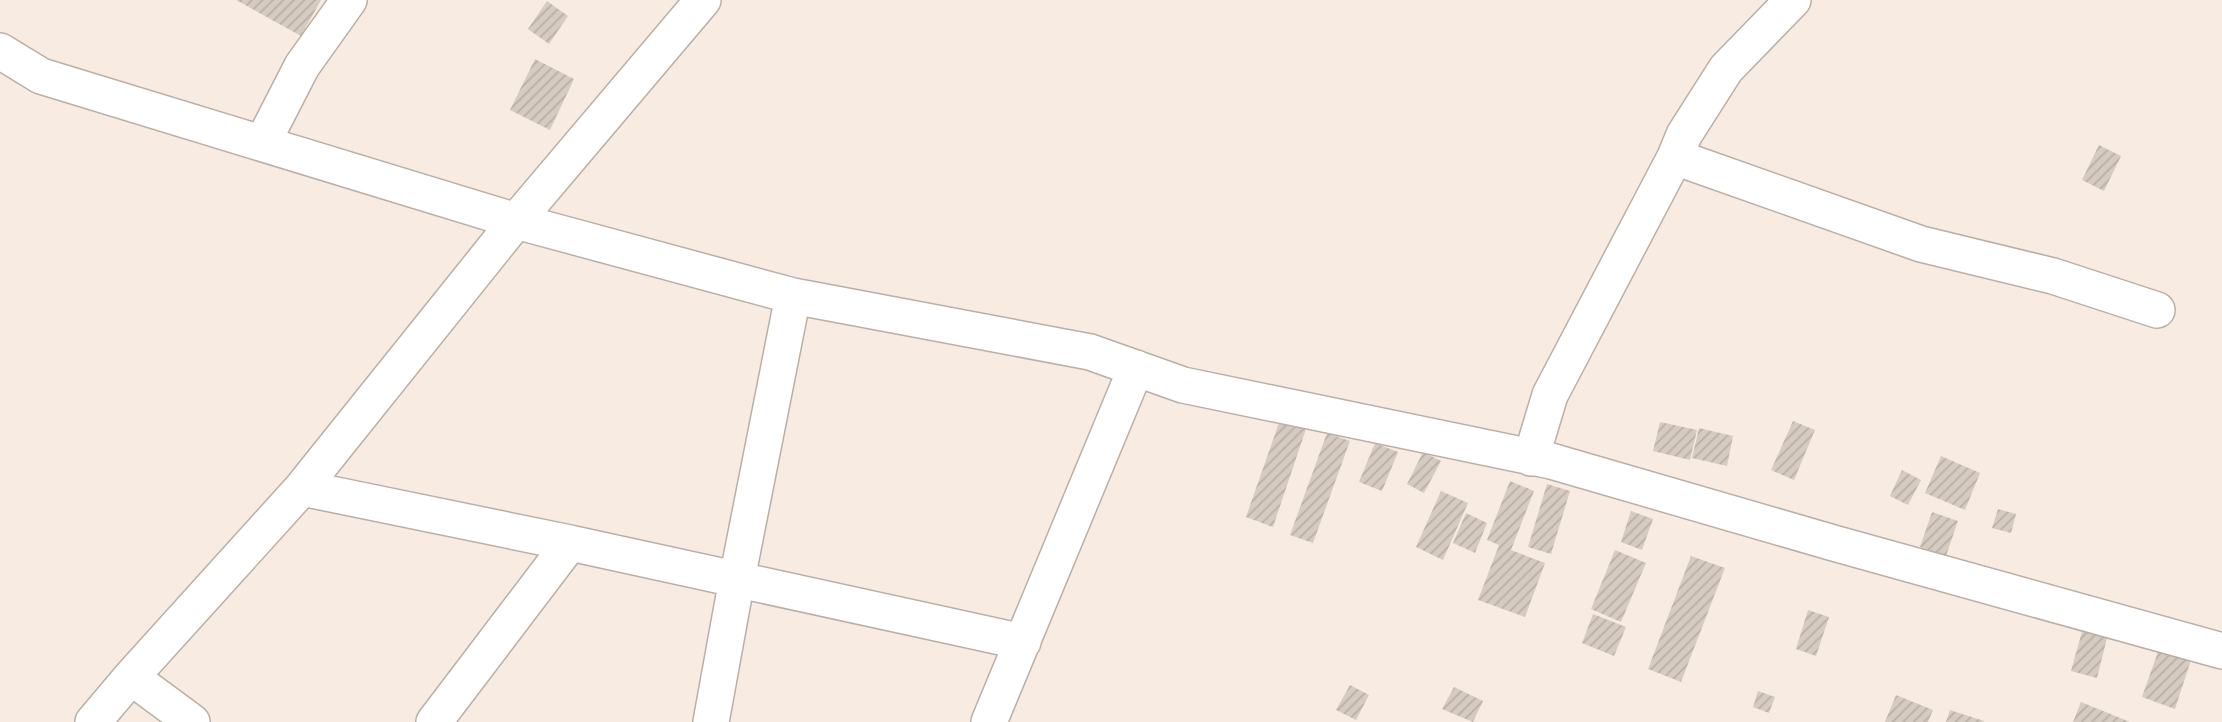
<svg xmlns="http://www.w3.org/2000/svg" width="2222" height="722" font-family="'Roboto Condensed',sans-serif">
  <defs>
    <pattern id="building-hatch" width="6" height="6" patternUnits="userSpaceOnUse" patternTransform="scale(1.75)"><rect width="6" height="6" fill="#d6cbc1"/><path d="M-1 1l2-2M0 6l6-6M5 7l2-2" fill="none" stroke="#b8afa6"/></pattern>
  </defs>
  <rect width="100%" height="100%" fill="#f8ece2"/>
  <path fill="url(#building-hatch)" d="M236,0H321L301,36Z
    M547,1L568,16L549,44L528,29Z
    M535,59L574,79L550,130L510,110Z
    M2099,145L2121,156L2104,191L2082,180Z
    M1281,417L1307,426L1273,527L1246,517Z
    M1793,421L1815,430L1794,480L1771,470Z
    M1660,422L1697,430L1690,460L1653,451Z
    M1699,428L1733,436L1727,466L1692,458Z
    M1327,433L1350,441L1313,543L1290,535Z
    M1375,443L1398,452L1382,491L1359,482Z
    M1423,452L1441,461L1424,493L1407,484Z
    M1941,456L1980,473L1965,510L1925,493Z
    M1902,470L1921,480L1908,505L1890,496Z
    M1510,481L1534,491L1511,550L1545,563L1525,617L1478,600L1499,545L1487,540Z
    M1547,484L1570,491L1551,554L1528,547Z
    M1441,491L1468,503L1443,560L1416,547Z
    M1998,509L2016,514L2011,533L1992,528Z
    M1631,511L1653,519L1642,550L1621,542Z
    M1932,512L1958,521L1946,556L1920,547Z
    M1466,513L1487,523L1475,553L1453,543Z
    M1615,550L1646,563L1621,622L1591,609Z
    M1691,556L1725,568L1681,682L1648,669Z
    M1808,610L1829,617L1816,656L1796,649Z
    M1593,614L1626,627L1614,656L1582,643Z
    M2083,628L2108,634L2097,678L2071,671Z
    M2159,649L2191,660L2175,709L2142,697Z
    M1350,685L1369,695L1356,720L1336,710Z
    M1454,687L1483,701L1473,722L1442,709Z
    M1758,691L1775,697L1769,713L1753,707Z
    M1896,695L1933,710L1928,722H1885Z
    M2081,702L2130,722H2073Z
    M1950,710L1984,721V722H1946Z"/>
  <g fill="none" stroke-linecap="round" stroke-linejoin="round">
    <g stroke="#baafa5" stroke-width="38">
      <path id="street" d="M0,51L41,76L516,221L793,296L1090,352L1183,385L1551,461L1837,544L2222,651
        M263,142L302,66L349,0
        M1675,157L1684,135L1726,69L1793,0
        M1531,458L1550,395L1675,157L1921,244L2053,276L2157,310
        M302,488L570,543L434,722
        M570,543L1023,642
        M131,677L192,722
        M93,722L131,677L302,488L516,221L703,0
        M711,722L737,579L793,296
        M989,722L1136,368"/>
    </g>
    <use href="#street" stroke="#fff" stroke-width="35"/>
  </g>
</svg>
